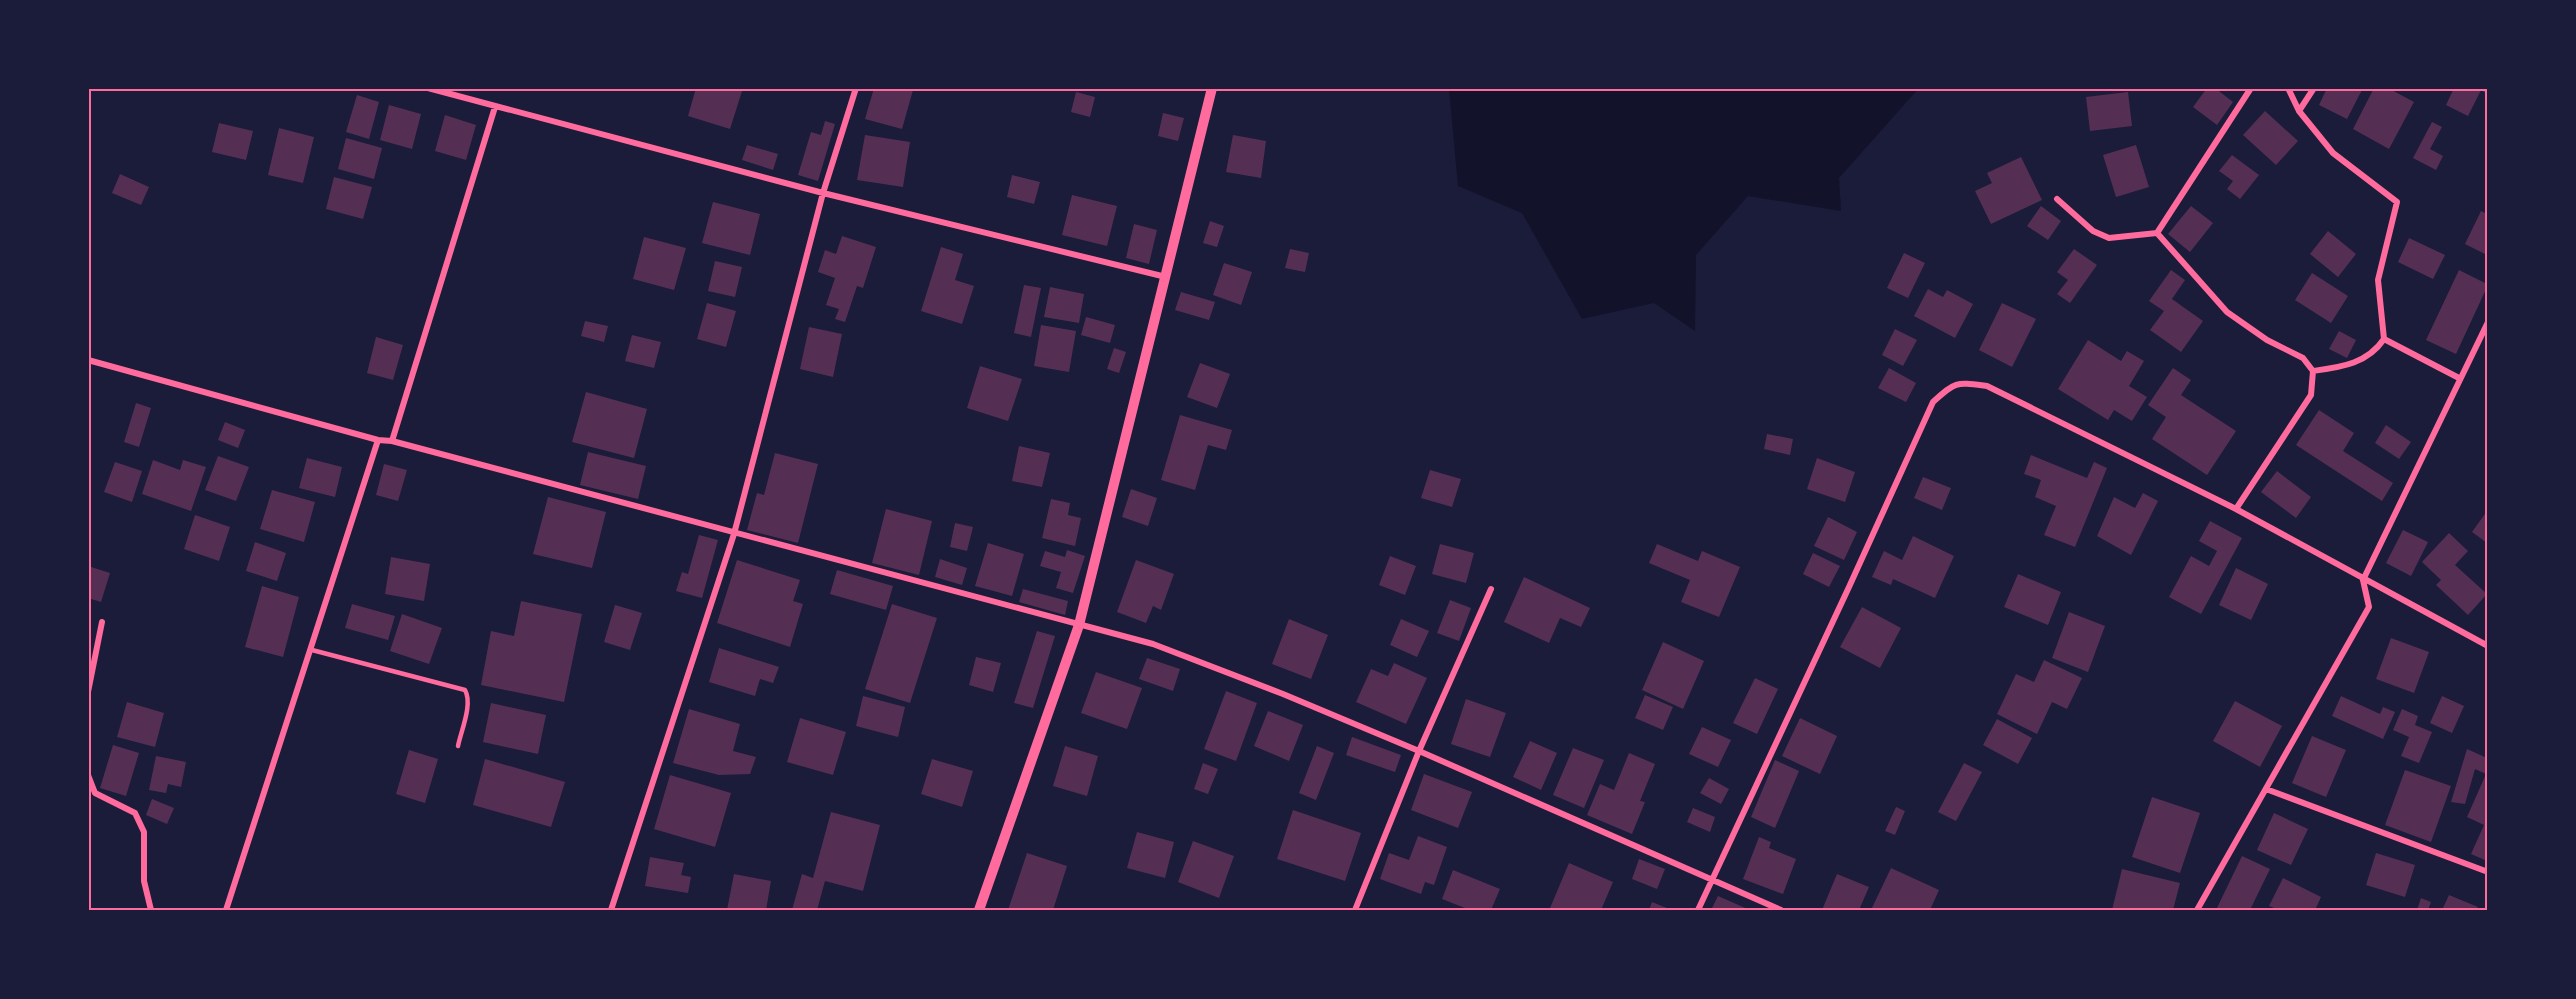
<svg xmlns="http://www.w3.org/2000/svg" width="2576" height="999" font-family="Montserrat,sans-serif">
  <rect width="100%" height="100%" fill="#1b1b3a"/>
  <path fill="#12122b" d="M1449,89V88L1918,89L1839,178L1841,211L1748,196L1696,255L1695,331L1654,303L1582,319L1522,213L1458,186Z"/>
  <path fill="#542f53" d="M696,88H743L730,129L688,116Z
    M874,88L913,90L902,129L865,119Z
    M2207,88H2215L2233,102L2217,125L2193,107Z
    M2327,88H2363L2347,119L2319,105Z
    M2374,88H2388L2414,102L2389,149L2353,129Z
    M2454,88H2487V94L2481,90L2468,116L2446,105Z
    M1076,92L1095,97L1090,117L1071,112Z
    M2128,92L2132,126L2090,131L2086,97Z
    M357,95L379,102L369,139L346,132Z
    M389,105L421,114L412,149L380,140Z
    M2265,111L2298,141L2276,165L2243,135Z
    M1163,113L1184,118L1178,141L1158,136Z
    M445,115L476,125L466,160L435,151Z
    M825,121L835,124L818,181L798,175L811,132L821,135Z
    M2432,122L2442,127L2430,149L2443,156L2436,170L2413,158Z
    M219,123L253,131L246,160L212,152Z
    M279,128L314,137L303,183L268,175Z
    M865,135L910,142L903,187L857,180Z
    M1233,135L1266,141L1261,178L1226,172Z
    M346,138L382,148L374,179L338,169Z
    M747,145L778,154L773,170L742,160Z
    M2136,145L2149,187L2116,197L2103,155Z
    M2232,155L2259,175L2240,199L2227,189L2233,181L2219,171Z
    M2021,157L2042,200L1991,224L1975,191L1992,183L1987,173Z
    M120,174L149,187L141,205L112,193Z
    M1012,175L1040,182L1034,204L1007,197Z
    M334,177L372,187L363,219L326,209Z
    M1072,195L1117,206L1107,246L1062,235Z
    M713,202L760,214L750,255L702,243Z
    M2041,206L2061,221L2048,240L2027,226Z
    M2191,206L2213,223L2190,252L2168,234Z
    M2481,211L2487,214V255L2465,244Z
    M1210,221L1224,226L1217,247L1203,243Z
    M1134,224L1157,230L1149,264L1126,258Z
    M2328,231L2356,254L2338,277L2310,254Z
    M842,236L876,247L863,288L857,286L845,322L835,319L839,309L826,305L835,278L818,272L825,250L836,254Z
    M644,237L686,248L674,290L633,279Z
    M2409,238L2445,255L2433,279L2398,262Z
    M941,247L963,254L955,280L974,286L962,324L921,311Z
    M1290,249L1309,253L1305,272L1285,268Z
    M2074,249L2097,265L2070,303L2057,294L2068,280L2057,272Z
    M1904,253L1925,263L1908,298L1887,288Z
    M715,261L742,267L735,297L708,291Z
    M1224,263L1252,272L1241,305L1213,295Z
    M2171,270L2185,280L2172,299L2203,321L2181,352L2150,330L2164,311L2149,301Z
    M2459,270L2487,284V287L2456,354L2426,340Z
    M2312,273L2348,296L2331,323L2295,300Z
    M1024,285L1041,288L1031,337L1014,333Z
    M1050,287L1084,294L1079,323L1044,317Z
    M1928,289L1943,297L1947,290L1973,304L1955,338L1914,316Z
    M1181,292L1215,302L1209,320L1175,310Z
    M707,303L736,311L726,347L697,339Z
    M2002,303L2036,319L2012,367L1979,350Z
    M1086,317L1115,325L1110,343L1081,335Z
    M585,321L608,326L604,342L581,336Z
    M1041,325L1076,331L1069,372L1034,366Z
    M809,327L842,334L833,377L800,369Z
    M1895,329L1917,340L1903,366L1882,355Z
    M2339,331L2356,340L2347,358L2329,349Z
    M632,335L661,342L654,368L625,361Z
    M376,337L403,345L393,380L367,373Z
    M2088,340L2121,361L2127,351L2144,361L2129,386L2147,397L2132,421L2114,410L2108,420L2058,389Z
    M1114,348L1126,352L1119,373L1107,369Z
    M1200,363L1230,374L1217,408L1187,397Z
    M980,366L1022,379L1008,421L967,408Z
    M1889,368L1916,383L1906,402L1878,388Z
    M2173,368L2191,380L2181,395L2236,431L2207,475L2152,439L2166,417L2148,405Z
    M586,392L647,409L634,458L572,442Z
    M136,403L151,408L139,447L124,442Z
    M2319,410L2354,433L2343,451L2393,483L2382,501L2296,445Z
    M1180,415L1232,430L1226,450L1208,445L1195,490L1161,480Z
    M225,422L245,430L238,448L218,440Z
    M2386,425L2411,442L2399,459L2375,443Z
    M1767,434L1793,439L1790,455L1764,449Z
    M1019,446L1050,453L1042,487L1012,481Z
    M588,452L646,466L638,499L580,485Z
    M775,453L818,464L798,543L747,530L757,493L764,495Z
    M2031,455L2087,478L2094,462L2107,468L2075,547L2044,535L2056,506L2035,497L2041,480L2024,474Z
    M218,456L249,467L236,501L205,490Z
    M307,458L342,467L335,497L299,488Z
    M1817,458L1855,472L1845,502L1807,489Z
    M153,460L180,470L183,460L206,467L191,511L142,494Z
    M115,462L142,471L132,502L104,492Z
    M384,464L407,470L398,501L376,495Z
    M1430,470L1461,479L1452,507L1421,498Z
    M2277,471L2311,497L2296,518L2261,492Z
    M1923,477L1951,488L1942,510L1914,498Z
    M1131,489L1157,498L1148,526L1122,517Z
    M272,490L315,502L304,542L260,529Z
    M2143,493L2158,501L2131,555L2097,536L2114,497L2135,508Z
    M548,497L606,512L592,568L533,554Z
    M1051,499L1070,503L1068,515L1081,518L1075,546L1042,538Z
    M886,509L932,521L919,575L872,563Z
    M2487,511V543L2472,532Z
    M195,515L230,527L219,561L184,549Z
    M1828,517L1857,532L1844,560L1814,546Z
    M2210,521L2242,538L2201,614L2169,597L2191,556L2209,566L2217,551L2199,541Z
    M955,523L973,527L967,551L950,547Z
    M2403,530L2428,542L2411,576L2386,563Z
    M2449,533L2468,551L2455,565L2487,594L2468,615L2436,585L2441,580L2422,562Z
    M699,535L718,540L702,598L676,591L682,572L688,574Z
    M1913,536L1954,556L1935,598L1893,579L1891,585L1872,577L1884,551L1902,560Z
    M255,542L286,553L277,581L246,571Z
    M988,543L1024,554L1012,596L975,586Z
    M1440,544L1474,553L1466,583L1432,574Z
    M1657,544L1698,561L1702,551L1740,567L1719,617L1681,602L1690,580L1649,563Z
    M1067,550L1085,556L1073,593L1056,588L1061,572L1040,566L1045,551L1065,557Z
    M1813,553L1840,566L1829,587L1803,574Z
    M1390,556L1416,566L1405,595L1379,585Z
    M391,557L430,564L424,601L385,594Z
    M940,559L967,568L962,585L935,577Z
    M737,560L800,580L793,601L803,604L790,647L717,623Z
    M1136,560L1174,574L1161,610L1153,606L1146,623L1117,612Z
    M88,566L110,573L101,602L88,598Z
    M2236,568L2268,584L2251,620L2219,605Z
    M837,570L893,586L886,610L830,594Z
    M2018,574L2061,592L2048,625L2004,607Z
    M1524,577L1590,608L1581,627L1560,618L1549,643L1504,622Z
    M262,586L299,597L283,657L245,647Z
    M1023,589L1068,601L1065,615L1019,602Z
    M1450,600L1471,608L1459,641L1437,633Z
    M521,601L582,614L564,702L481,685L491,631L514,636Z
    M352,604L395,616L388,640L345,628Z
    M892,604L937,618L910,703L865,689Z
    M615,605L642,613L630,650L604,642Z
    M1862,607L1901,628L1880,668L1840,647Z
    M2069,612L2105,626L2088,672L2052,658Z
    M402,614L442,628L429,664L390,651Z
    M1289,619L1328,635L1311,679L1272,664Z
    M1401,619L1429,631L1417,657L1390,645Z
    M1037,631L1055,636L1033,708L1014,703Z
    M2391,638L2429,652L2414,693L2376,679Z
    M1663,642L1704,661L1683,709L1642,690Z
    M719,648L779,667L773,683L760,679L755,696L709,682Z
    M976,657L1001,663L993,692L969,685Z
    M1147,658L1180,669L1173,691L1139,679Z
    M2044,660L2082,678L2067,709L2052,702L2037,734L1997,714L2016,674L2034,682Z
    M1394,663L1427,678L1406,724L1356,702L1371,669L1388,676Z
    M1096,672L1142,688L1127,729L1081,713Z
    M1755,678L1778,689L1757,734L1733,723Z
    M1226,691L1257,703L1236,761L1204,749Z
    M1645,695L1673,707L1663,730L1635,718Z
    M863,696L905,707L898,737L856,726Z
    M2341,696L2380,714L2383,707L2395,712L2383,739L2332,716Z
    M2442,696L2464,706L2452,733L2430,723Z
    M1466,699L1506,713L1490,757L1451,744Z
    M2235,701L2282,726L2260,767L2213,741Z
    M127,702L164,713L155,747L117,737Z
    M491,703L546,715L538,754L483,742Z
    M689,709L740,724L733,751L756,757L750,774L719,775L673,763Z
    M2402,709L2418,716L2415,725L2432,732L2419,763L2401,756L2409,737L2393,730Z
    M1268,711L1303,725L1289,761L1254,746Z
    M800,718L846,732L833,775L787,762Z
    M1800,718L1837,736L1820,774L1782,756Z
    M1997,719L2032,738L2018,764L1983,745Z
    M1702,727L1731,740L1718,767L1689,754Z
    M2312,736L2346,750L2326,797L2292,783Z
    M1352,737L1401,755L1395,772L1346,755Z
    M1530,741L1557,753L1541,790L1513,777Z
    M113,745L139,753L126,796L100,788Z
    M1065,746L1098,756L1087,796L1053,786Z
    M1317,746L1334,753L1316,800L1299,793Z
    M1573,748L1604,760L1584,808L1553,795Z
    M2467,749L2487,758V861L2471,854L2484,825L2467,817L2486,774L2475,769L2465,804L2451,802Z
    M409,750L438,759L425,803L396,794Z
    M1629,753L1655,764L1640,801L1645,802L1632,834L1587,815L1600,784L1614,790Z
    M156,756L186,762L181,787L168,784L166,793L149,790Z
    M485,759L565,782L551,827L473,805Z
    M932,759L973,771L962,807L921,794Z
    M1775,760L1799,771L1775,828L1751,817Z
    M1203,763L1218,769L1208,794L1194,789Z
    M1964,763L1982,772L1956,821L1938,812Z
    M2405,770L2451,786L2431,842L2385,825Z
    M1424,774L1472,792L1458,828L1411,810Z
    M670,775L731,793L715,847L654,829Z
    M1709,778L1729,789L1721,804L1700,793Z
    M2152,797L2200,813L2180,873L2132,857Z
    M152,799L174,808L167,824L146,815Z
    M1896,807L1905,811L1895,835L1885,831Z
    M1693,808L1715,817L1710,832L1687,822Z
    M1293,810L1361,833L1345,881L1277,859Z
    M831,812L880,825L863,891L825,881L817,910H792L802,874L813,878Z
    M2274,813L2308,829L2291,865L2257,850Z
    M1137,832L1174,842L1165,878L1127,868Z
    M1418,836L1447,847L1434,885L1425,882L1421,894L1380,879L1389,853L1409,860Z
    M1759,837L1771,842L1769,848L1796,859L1783,894L1743,879Z
    M1193,841L1234,856L1219,898L1178,882Z
    M1027,853L1067,866L1053,910H1008Z
    M2376,853L2415,865L2405,897L2366,885Z
    M2242,856L2270,869L2250,910H2216Z
    M650,857L684,863L681,875L691,877L688,893L645,886Z
    M1639,859L1665,869L1657,889L1632,879Z
    M1569,863L1613,882L1601,910H1556L1550,908Z
    M1891,868L1939,890L1930,910H1871Z
    M2122,869L2180,883L2173,910H2112Z
    M1453,870L1500,889L1491,910H1470L1442,899Z
    M734,874L771,881L766,910H727Z
    M1837,874L1869,887L1859,910H1822Z
    M2283,878L2321,897L2315,910H2279L2269,906Z
    M2449,895L2478,907L2476,910H2442Z
    M1718,896L1750,910H1711Z
    M2421,898L2431,902L2428,910H2417Z
    M1652,902L1672,910H1649Z"/>
  <g fill="none" stroke-linecap="round" stroke-linejoin="round">
    <path stroke="#ff6b9d" stroke-width="4.5" d="M312,650L465,690C473,704 461,731 458,746"/>
    <path stroke="#ff6b9d" stroke-width="6" d="M428,88L823,193L1166,277
      M2288,88L2299,111L2333,153L2397,202L2378,280L2384,339L2459,378
      M2299,111L2314,88
      M2057,199L2093,231L2109,238L2157,233L2251,88
      M2157,233L2227,312L2267,340L2303,358L2313,371L2311,395L2236,509
      M88,360L378,440L392,441L1153,644L1283,694L1419,751L1781,910
      M2313,371C2341,367 2367,364 2384,339
      M392,441L495,107
      M2363,580L2488,322
      M88,692L102,622
      M88,775L95,793L135,813L144,832V881L151,910
      M2266,789L2488,872
      M226,910L378,440
      M611,910L734,534L823,193L856,88
      M1355,910L1419,751L1491,589
      M1698,910L1849,587L1933,402C1956,381 1956,382 1987,386L2236,509L2488,646
      M2197,910L2369,607L2363,580"/>
    <path stroke="#ff6b9d" stroke-width="10" d="M979,910L1079,625L1212,88"/>
  </g>
  <rect width="2576" height="999" fill="none" stroke="#1b1b3a" stroke-width="180"/>
  <rect x="90" y="90" width="2396" height="819" fill="none" stroke="#ff6b9d" stroke-width="2"/>
</svg>
